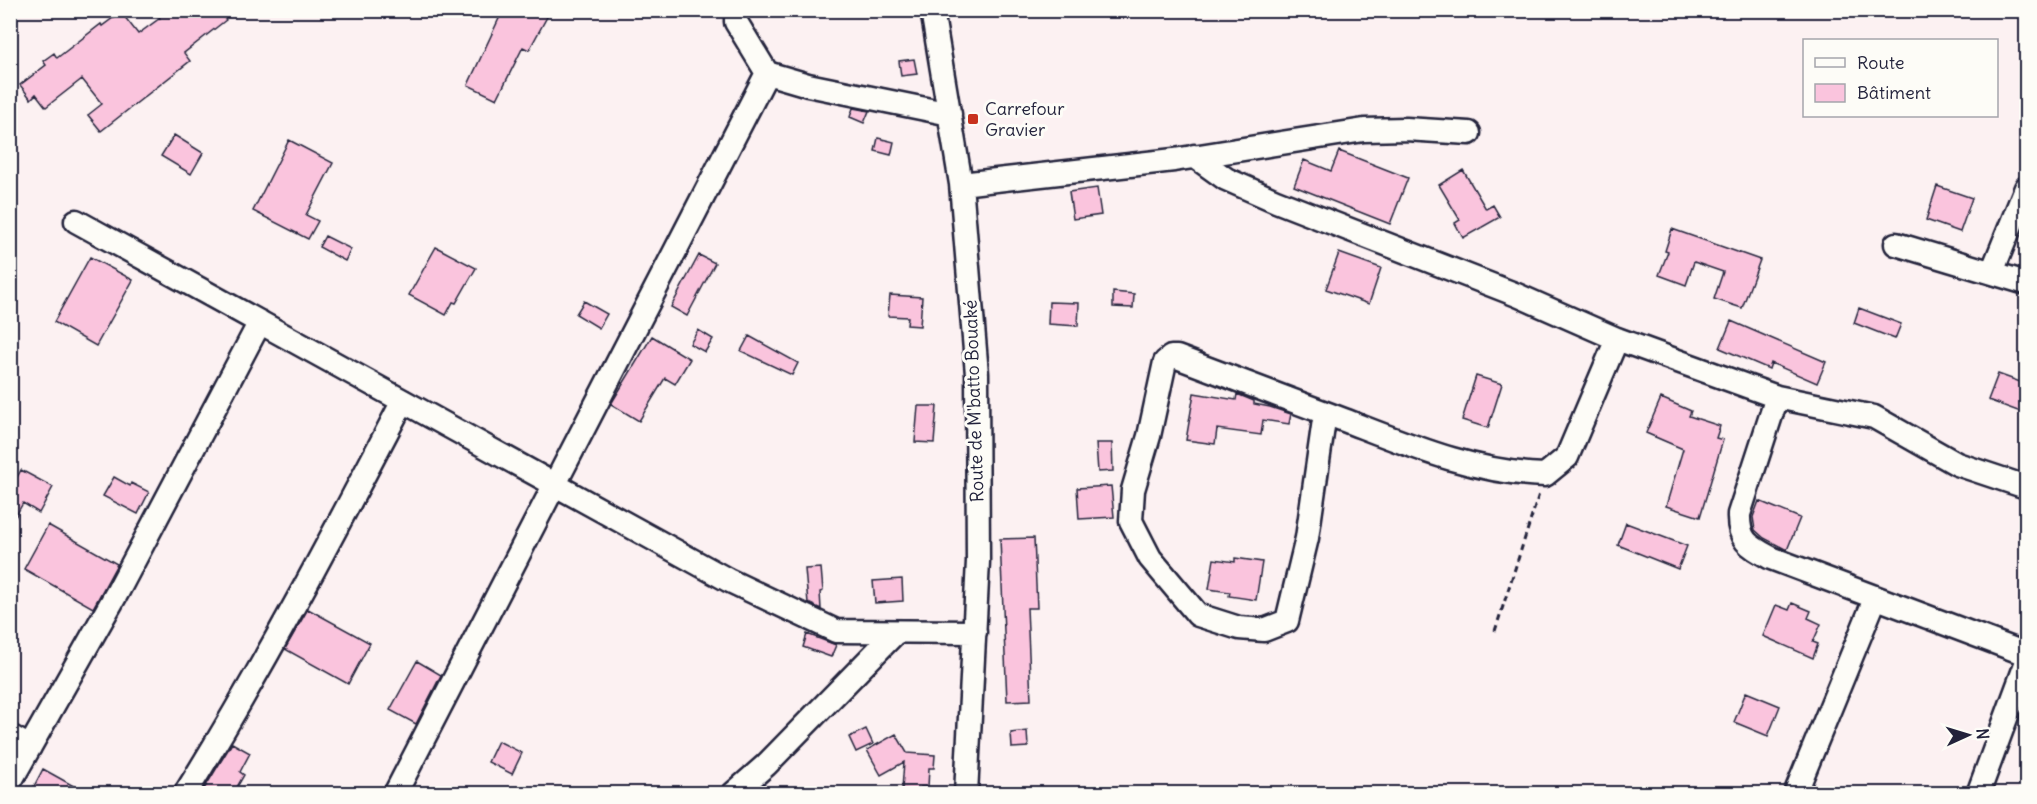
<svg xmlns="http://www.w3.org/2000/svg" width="2037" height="804" font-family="Delius,sans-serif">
  <rect width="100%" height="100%" fill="#fcf1f2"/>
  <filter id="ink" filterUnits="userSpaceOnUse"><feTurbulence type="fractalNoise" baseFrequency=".0167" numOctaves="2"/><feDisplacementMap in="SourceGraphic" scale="12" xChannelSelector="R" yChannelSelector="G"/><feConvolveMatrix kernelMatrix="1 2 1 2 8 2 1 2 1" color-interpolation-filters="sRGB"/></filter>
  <g filter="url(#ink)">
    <path fill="#fac4dd" stroke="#22223b" stroke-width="1.5" d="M154,10H218L226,20L184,53L190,61L101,131L88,115L102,104L82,79L46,107L36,94L31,99L20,85L46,65L43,61L54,53L57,58L101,24L102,26L121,12L138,34L160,18Z
      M503,10H540L548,15L529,50L523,47L497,99L468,85Z
      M914,59L917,74L901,76L899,61Z
      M853,108L869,111L864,123L850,117Z
      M174,135L203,153L191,174L161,156Z
      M878,138L894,142L891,155L875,151Z
      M289,140L333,163L306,215L318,221L308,239L253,211Z
      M1339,151L1408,178L1390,224L1294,186L1304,160L1331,171Z
      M1463,170L1486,209L1493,205L1500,217L1463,238L1455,223L1460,220L1439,185Z
      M1937,186L1972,198L1960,232L1926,220Z
      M1097,188L1101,215L1073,219L1069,192Z
      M1672,229L1760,260L1742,308L1714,299L1723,272L1694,262L1686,285L1659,275L1668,252L1665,251Z
      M325,236L351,249L345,261L319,247Z
      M436,247L476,268L456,303L453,302L446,315L409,295Z
      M1339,253L1381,268L1369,304L1326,289Z
      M699,255L715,263L687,316L671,307Z
      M90,257L133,280L96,346L54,322Z
      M1113,292L1134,294L1133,308L1113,307Z
      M890,295L922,297L920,326L907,325L908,317L888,316Z
      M584,301L607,314L599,328L576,314Z
      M1049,302L1079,303L1078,326L1048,324Z
      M1859,308L1901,324L1895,339L1854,323Z
      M1731,321L1826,362L1817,383L1771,363L1769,369L1720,348Z
      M698,330L713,339L705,352L690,344Z
      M652,336L690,359L675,384L665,378L639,421L611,404Z
      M749,336L798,363L792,375L741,351Z
      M1998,374L2026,384V414L1988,400Z
      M1476,376L1502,384L1488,428L1462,420Z
      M1194,393L1236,400L1237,394L1254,401V404L1270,407L1291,414L1289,424L1263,420L1261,435L1217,429L1215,444L1186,440Z
      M1661,398L1691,411L1689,416L1720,426L1716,438L1723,440L1700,517L1666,506L1683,449L1646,433Z
      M918,406H937L934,443L915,442Z
      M1096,443H1112L1113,471L1098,472Z
      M21,470L53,487L39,513L23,503L10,526V476L16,479Z
      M114,477L130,486L131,483L149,492L138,514L103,496Z
      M1111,486L1114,517L1079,519L1077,488Z
      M1759,501L1800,518L1787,550L1764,538L1755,530L1753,517Z
      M1626,523L1687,546L1678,569L1618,545Z
      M48,525L117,564L93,608L24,569Z
      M1034,538L1037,608H1027L1031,700L1007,701L1000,539Z
      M1235,558L1262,562L1256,600L1229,596L1230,592L1209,589L1214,559L1235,562Z
      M821,568L823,591L820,592L821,609L808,603L805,569Z
      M902,579L903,601L875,603L873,581Z
      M1792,603L1811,611L1808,618L1821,624L1813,642L1818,644L1813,658L1763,636L1776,605L1789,610Z
      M308,609L370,643L348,684L285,649Z
      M807,634L836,645L831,657L803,647Z
      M417,661L441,675L416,724L390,710Z
      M1746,692L1780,706L1768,736L1734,722Z
      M866,729L873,744L856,752L849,737Z
      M1027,731L1028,747L1012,748L1011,733Z
      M896,734L907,753L935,755L934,768H929L928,787H921V791L902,789L904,762L881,775L867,750Z
      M498,741L522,753L512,774L488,762Z
      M232,743L250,753L240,772L244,775L233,794H201Z
      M43,769L88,794H30Z"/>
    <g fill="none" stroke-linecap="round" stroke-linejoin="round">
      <g stroke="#22223b" stroke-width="27">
        <path id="minor" d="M736,10V22L767,73L808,85L950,114
          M932,10L961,184L977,374L978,561L966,794
          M1194,156L1226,179L1276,201L1517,295L1617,339L1777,397L1874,417L1957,464L2026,487
          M961,184L1174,160L1364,130L1406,129L1469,133
          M76,221L728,580L836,631L975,632
          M1896,244L2026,283
          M1992,272L2026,188
          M1777,397L1739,514C1738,541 1749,546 1771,558L2026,654
          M1325,413L1307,538L1287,621L1264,630L1239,628L1198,615L1150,558L1131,521L1133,490L1149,436L1165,362L1171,357H1177C1233,378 1288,399 1344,420C1409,445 1474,473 1545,475L1567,457L1617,339
          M10,736L30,747
          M10,782L118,591L260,322
          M185,794C264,667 334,533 403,401
          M395,794L767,73
          M733,794L766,765L896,632
          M1795,794L1875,599
          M1978,794L2026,664"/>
      </g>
      <path stroke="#22223b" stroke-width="3" stroke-dasharray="6 4.5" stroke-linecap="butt" d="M1495,631L1539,494"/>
      <use href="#minor" stroke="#fdfcf7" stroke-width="22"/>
    </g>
  </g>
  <rect fill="#c8321e" stroke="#fdfcf7" stroke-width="2" x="967" y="113" width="12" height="12" rx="3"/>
  <g text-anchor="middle" stroke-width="6" stroke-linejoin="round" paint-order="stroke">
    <g font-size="18" fill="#22223b" stroke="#fdfcf7" text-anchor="start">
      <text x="985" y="115">Carrefour<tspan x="985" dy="21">Gravier</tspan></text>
    </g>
    <g font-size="18" fill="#22223b" stroke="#fdfcf7">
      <text transform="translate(974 401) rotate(-92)" y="6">Route de M'batto Bouaké</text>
    </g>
  </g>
  <rect width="2037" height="804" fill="none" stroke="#fdfcf7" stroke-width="36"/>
  <rect x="18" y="18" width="2001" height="768" fill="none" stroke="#22223b" stroke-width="2" filter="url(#ink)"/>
  <rect x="1803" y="39" width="195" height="78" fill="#fdfcf7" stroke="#a5a5ac" stroke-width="1.5"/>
  <rect x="1815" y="58" width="30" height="9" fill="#fdfcf7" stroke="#a5a5ac" stroke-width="1.5"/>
  <text x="1857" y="69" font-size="18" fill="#22223b">Route</text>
  <rect x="1815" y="84" width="30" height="18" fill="#fac4dd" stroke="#a5a5ac" stroke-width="1.5"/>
  <text x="1857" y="99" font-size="18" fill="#22223b">Bâtiment</text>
  <g transform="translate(1968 735) rotate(86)" stroke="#fdfcf7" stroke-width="4.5" paint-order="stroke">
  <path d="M0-4.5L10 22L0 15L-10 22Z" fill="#22223b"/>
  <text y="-9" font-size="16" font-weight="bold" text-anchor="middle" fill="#22223b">N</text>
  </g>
</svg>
